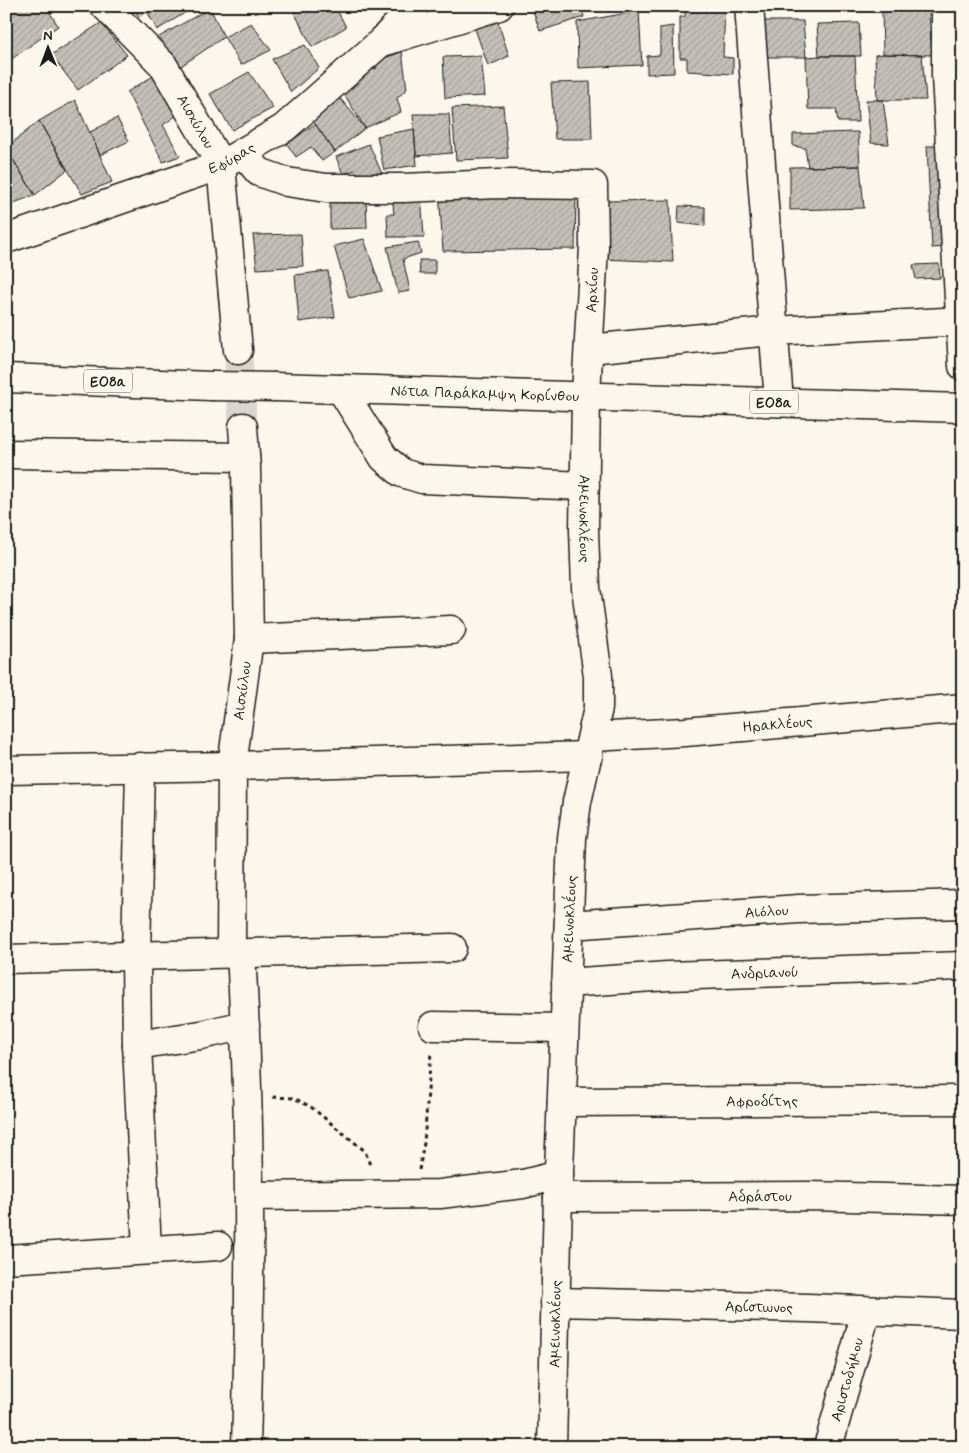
<svg xmlns="http://www.w3.org/2000/svg" width="969" height="1453" font-family="Mynerve,sans-serif">
  <defs>
    <pattern id="building-hatch" width="6" height="6" patternUnits="userSpaceOnUse" patternTransform="scale(1.25)"><rect width="6" height="6" fill="#c3c0b8"/><path d="M-1 1l2-2M0 6l6-6M5 7l2-2" fill="none" stroke="#a7a49e"/></pattern>
  </defs>
  <rect width="100%" height="100%" fill="#fbf7ec"/>
  <filter id="ink" filterUnits="userSpaceOnUse"><feTurbulence type="fractalNoise" baseFrequency=".02" numOctaves="2"/><feDisplacementMap in="SourceGraphic" scale="10" xChannelSelector="R" yChannelSelector="G"/><feConvolveMatrix kernelMatrix="1 2 1 2 8 2 1 2 1" color-interpolation-filters="sRGB"/></filter>
  <g filter="url(#ink)">
    <path fill="url(#building-hatch)" stroke="#1c1c1c" d="M6,6H46L58,26L6,63Z
      M132,6H154L139,17Z
      M154,6H196L157,30L147,11Z
      M291,6H335L346,27L312,47Z
      M537,6H581L584,17L540,31L532,8Z
      M685,6H725L723,57L733,58V74L687,71V58H680V17H685Z
      M764,6H825V10L765,12Z
      M838,6H882V11L839,10Z
      M882,6H929V11H882Z
      M210,8L224,37L178,68L159,37Z
      M960,9H963V27H961Z
      M639,11L642,65L578,68L577,22Z
      M882,11H929L932,55L883,54Z
      M496,16L509,56L488,66L473,23Z
      M764,21H803L806,57H767Z
      M101,23L127,55L78,90L51,55Z
      M251,23L271,50L241,65L224,37Z
      M859,23L861,56H819L817,24Z
      M673,26L674,73L647,74V56L660,55V28Z
      M305,45L319,68L291,92L272,59Z
      M402,52L407,89L397,98L401,112L365,128L341,89L354,75L377,68L375,61Z
      M883,54L922,55L926,100H877L875,55Z
      M481,56L485,96L445,98L443,57Z
      M819,56H855L858,122H838L836,109H808L806,57Z
      M249,72L273,108L232,130L210,94Z
      M158,73L180,113L163,125L180,156L163,162L127,92Z
      M590,82L592,139H555L551,83Z
      M338,96L365,128L335,152L311,118Z
      M75,100L112,182L82,194L39,121Z
      M866,100H883L889,144L871,143Z
      M503,106L508,158L456,160L452,108Z
      M413,114H449L452,153L416,156Z
      M117,118L129,141L100,155L90,132Z
      M39,121L67,170L35,195L6,148Z
      M315,124L335,152L322,161L311,147L296,157L287,144Z
      M414,129L417,165L384,170L377,136Z
      M858,132L860,166L808,167L805,148L793,146V134Z
      M369,144L382,174L364,181L355,170L343,174L336,157Z
      M927,146H940L946,247L932,248Z
      M6,149L35,195L6,206Z
      M860,166L864,208L790,210V167Z
      M439,191L576,192L575,249L443,251Z
      M392,194H421L424,237H388L387,214H394Z
      M330,195H366L367,228L330,229Z
      M670,200L673,262L602,259V201Z
      M679,206L705,207V226L678,223Z
      M301,234L303,266L257,269L253,235Z
      M364,239L382,291L349,298L334,246Z
      M418,242L421,253L403,259L410,291L398,293L387,247Z
      M419,260H435V274H420Z
      M939,264L940,278L916,279L913,265Z
      M328,271L335,317L299,322L295,275Z"/>
    <g fill="none" stroke-linecap="round" stroke-linejoin="round">
      <path stroke="#dad6cd" stroke-width="28" stroke-dasharray="28 14" stroke-linecap="butt" d="M238,350L243,427"/>
      <g stroke="#1c1c1c" stroke-width="31">
        <g id="street">
          <path id="s1" d="M105,6L163,65L221,165L238,350"/>
          <path d="M749,6L779,402"/>
          <path d="M946,6V77L963,366"/>
          <path d="M382,42L499,6"/>
          <path id="s2" d="M243,153L259,172L287,182L326,188H403L498,184L593,185L594,247L586,395L584,530L586,588L598,676V708L577,802L572,838L558,1197L552,1447"/>
          <path id="s3" d="M6,239L221,165L284,128L380,43L415,6"/>
          <path d="M589,349L773,331L963,321"/>
          <path d="M341,389L384,458L402,473L422,479L585,486"/>
          <path d="M6,454L245,457"/>
          <path d="M249,639L451,630"/>
          <path id="s4" d="M592,737L685,732L963,708"/>
          <path d="M140,767L136,956L137,1045L147,1250"/>
          <path d="M6,770L232,766L588,756"/>
          <path id="s5" d="M569,925L799,909L963,904"/>
          <path id="s6" d="M231,954L232,766L249,639L246,468L243,427"/>
          <path d="M241,954C251,1118 251,1282 246,1447"/>
          <path d="M6,959L452,948"/>
          <path id="s7" d="M566,983L668,976L963,966"/>
          <path d="M433,1026L564,1028"/>
          <path d="M137,1045L201,1035L245,1025"/>
          <path id="s8" d="M562,1102L963,1100"/>
          <path d="M250,1196L440,1194L523,1184L559,1175"/>
          <path id="s9" d="M558,1197L809,1196L963,1200"/>
          <path d="M6,1259L218,1246"/>
          <path id="s10" d="M555,1302L808,1308L963,1314"/>
          <path id="s11" d="M828,1447L866,1312"/>
        </g>
      </g>
      <g stroke="#1c1c1c" stroke-width="31">
        <g id="highway">
          <path d="M6,378L211,386"/>
          <path id="s12" d="M275,387L963,408"/>
        </g>
      </g>
      <path stroke="#1c1c1c" stroke-width="3" stroke-dasharray="4 4" stroke-linecap="butt" d="M273,1097L294,1098L311,1107L365,1151L371,1168
        M419,1170L424,1143L431,1052"/>
      <use href="#street" stroke="#fbf7ec" stroke-width="28"/>
      <use href="#highway" stroke="#fbf7ec" stroke-width="28"/>
      <g stroke="#1c1c1c" stroke-width="31" stroke-linecap="butt">
        <path id="highway-bridge" d="M211,386L275,387"/>
      </g>
      <use href="#highway-bridge" stroke="#fbf7ec" stroke-width="28"/>
    </g>
  </g>
  <g text-anchor="middle" stroke-width="4" stroke-linejoin="round" paint-order="stroke">
    <g fill="#fbf7ec" stroke="#5f5e5a" stroke-width="1">
      <rect x="84" y="369.5" width="48" height="23" rx="4"/>
      <rect x="750" y="390.5" width="48" height="23" rx="4"/>
    </g>
    <g font-size="14" font-weight="bold" fill="#1c1c1c">
      <text x="108" y="386">ΕΟ8α</text>
      <text x="774" y="407">ΕΟ8α</text>
    </g>
    <g font-size="15" fill="#1c1c1c" stroke="#fbf7ec">
      <text dy="5" stroke="none"><textPath href="#s1" startOffset="148">Αισχύλου</textPath></text>
      <text dy="5" stroke="none"><textPath href="#s3" startOffset="240">Εφύρας</textPath></text>
      <text transform="translate(592 290) rotate(-87)" y="5">Αρχίου</text>
      <text dy="5" stroke="none"><textPath href="#s12" startOffset="210">Νότια Παράκαμψη Κορίνθου</textPath></text>
      <text dy="5" stroke="none"><textPath href="#s2" startOffset="695">Αμεινοκλέους</textPath></text>
      <text dy="5" stroke="none"><textPath href="#s6" startOffset="264">Αισχύλου</textPath></text>
      <text dy="5" stroke="none"><textPath href="#s4" startOffset="186">Ηρακλέους</textPath></text>
      <text dy="5" stroke="none"><textPath href="#s5" startOffset="198">Αιόλου</textPath></text>
      <text transform="translate(569 919) rotate(-87)" y="5">Αμεινοκλέους</text>
      <text dy="5" stroke="none"><textPath href="#s7" startOffset="199">Ανδριανού</textPath></text>
      <text dy="5" stroke="none"><textPath href="#s8" startOffset="200">Αφροδίτης</textPath></text>
      <text dy="5" stroke="none"><textPath href="#s9" startOffset="202">Αδράστου</textPath></text>
      <text dy="5" stroke="none"><textPath href="#s10" startOffset="204">Αρίστωνος</textPath></text>
      <text transform="translate(555 1324) rotate(-89)" y="5">Αμεινοκλέους</text>
      <text dy="5" stroke="none"><textPath href="#s11" startOffset="70">Αριστοδήμου</textPath></text>
    </g>
  </g>
  <rect width="969" height="1453" fill="none" stroke="#fbf7ec" stroke-width="25"/>
  <rect x="12" y="12" width="944" height="1428" fill="none" stroke="#1c1c1c" stroke-width="2" filter="url(#ink)"/>
  <g transform="translate(48 48) rotate(359)" stroke="#fbf7ec" stroke-width="4" paint-order="stroke">
  <path d="M0-4L9 19L0 12L-9 19Z" fill="#1c1c1c"/>
  <text y="-8" font-size="14" font-weight="bold" text-anchor="middle" fill="#1c1c1c">N</text>
  </g>
</svg>
